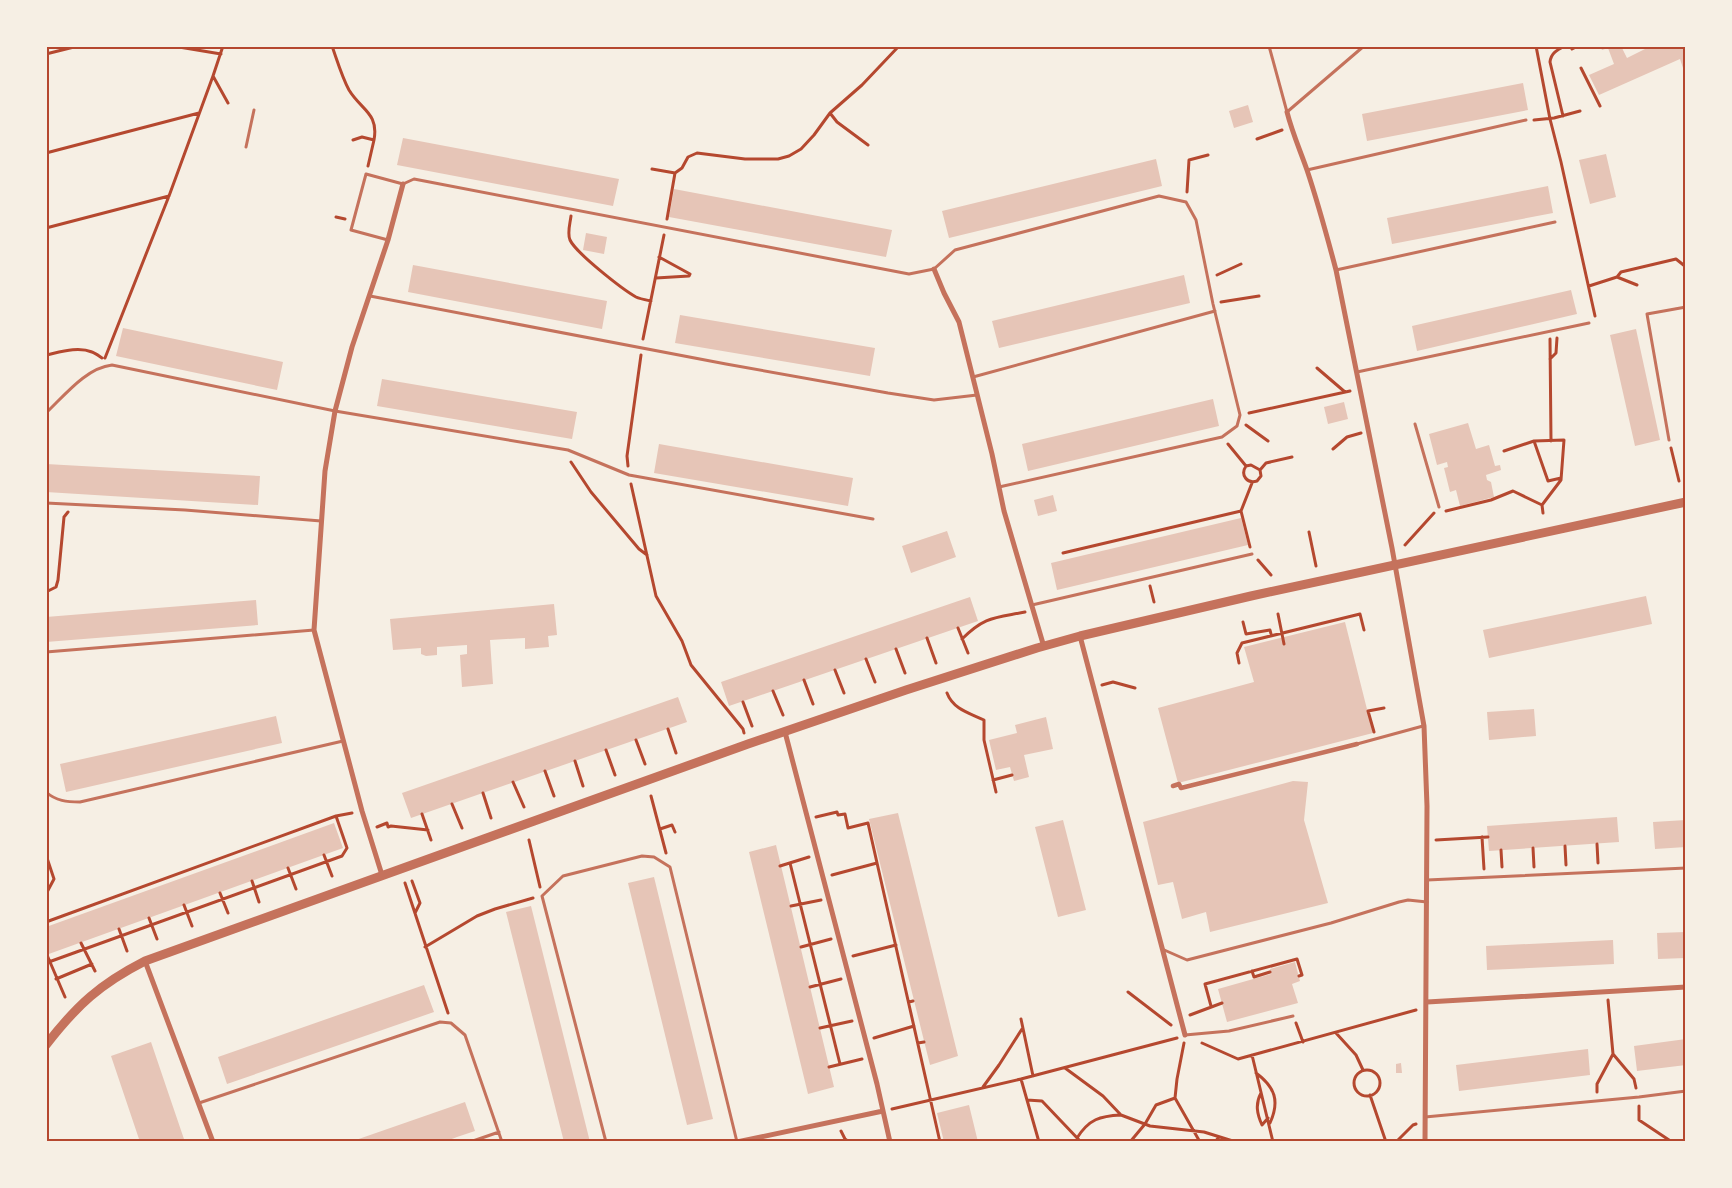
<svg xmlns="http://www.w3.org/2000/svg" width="1732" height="1188" font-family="Cabin,sans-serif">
  <rect width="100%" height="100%" fill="#f6efe4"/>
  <path fill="#e6c5b7" d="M1600,46H1621L1627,58L1651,46H1686V67L1683,68L1680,59L1599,95L1589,75L1614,64L1608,48L1602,50Z
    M1523,83L1528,110L1367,141L1362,114Z
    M1248,105L1253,122L1234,128L1229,111Z
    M403,138L619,179L613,206L397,165Z
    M1606,154L1616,197L1590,204L1579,160Z
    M1156,159L1162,186L949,238L942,211Z
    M1548,186L1553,213L1392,244L1387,218Z
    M674,189L892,230L886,257L669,217Z
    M586,233L607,237L604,254L583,250Z
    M413,265L607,301L602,329L408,292Z
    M1184,275L1190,303L999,348L992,321Z
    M1571,290L1577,314L1417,351L1412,326Z
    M680,315L875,348L870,376L675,343Z
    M123,328L283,362L277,390L116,356Z
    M1636,329L1660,440L1635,446L1610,335Z
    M382,379L577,412L572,439L377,406Z
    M1213,399L1219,426L1028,471L1022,444Z
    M1344,402L1348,419L1328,424L1324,407Z
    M1468,423L1476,449L1489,445L1495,466L1500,465L1501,470L1486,475L1487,480L1491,482L1494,497L1460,506L1456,490L1450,492L1444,468L1448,467L1447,462L1437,465L1429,434Z
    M659,444L853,478L848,506L654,473Z
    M46,464L260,476L258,505L46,492Z
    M1053,495L1057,511L1038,516L1034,500Z
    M1241,518L1248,545L1057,590L1051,563Z
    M947,531L956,557L911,573L902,546Z
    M1646,596L1652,624L1489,658L1483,630Z
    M970,597L978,621L729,706L721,682Z
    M256,600L258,625L46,642V617Z
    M554,604L557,635L548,636L549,647L525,649V638L490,640L493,684L462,687L460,655L467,654V645L437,647V655L426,656L421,654V648L393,650L390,619Z
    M1345,622L1373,733L1178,783L1158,708L1254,682L1244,647Z
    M678,697L687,722L411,818L402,793Z
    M1534,709L1536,736L1489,740L1487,712Z
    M276,716L282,743L66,792L60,764Z
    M1046,717L1053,749L1024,755L1029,777L1014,781L1010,767L996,770L989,740L1017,733L1015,725Z
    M1293,781L1308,782L1304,820L1328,903L1210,932L1206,912L1182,919L1173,882L1158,885L1143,822Z
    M898,813L958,1056L930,1065L869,819Z
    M1617,817L1619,842L1489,851L1487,826Z
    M1063,820L1086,910L1058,917L1035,827Z
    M1686,820V847L1655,849L1653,822Z
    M334,823L343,848L46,955V927Z
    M776,845L834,1087L808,1094L749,852Z
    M654,877L713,1119L687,1125L628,883Z
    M531,906L590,1142H564L506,912Z
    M1686,932V958L1658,959L1657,933Z
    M1613,940L1614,964L1487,970L1486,946Z
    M1295,962L1300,981L1292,984L1298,1003L1227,1022L1218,989L1271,974L1270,969Z
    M424,985L434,1012L227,1084L218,1057Z
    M1686,1039V1065L1637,1071L1634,1046Z
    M151,1042L170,1098L185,1142H140L111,1056Z
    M1588,1049L1590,1075L1459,1091L1456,1065Z
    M1401,1063L1402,1073H1396V1064Z
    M465,1102L475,1131L457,1137L444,1142H350Z
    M969,1105L978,1142H944L937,1113Z"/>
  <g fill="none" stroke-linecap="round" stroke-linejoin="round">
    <path stroke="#b5482f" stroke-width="3" d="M173,46L221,54
      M223,46L213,76L228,103
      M332,46C337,60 342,77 349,90C361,110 379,113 374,140
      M1536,46L1550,119L1561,162L1595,316
      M1572,49L1578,46
      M46,54L78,46
      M1581,68L1600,106
      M830,113L837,122L868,145
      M1563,116L1550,62C1551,53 1557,50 1565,46
      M1534,120L1554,118L1580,111
      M1257,139L1282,130
      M353,140L362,137L374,140L368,166
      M46,153L199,113
      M652,169L675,173L682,168L688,157L697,153L745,159H778L789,156L801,149L814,135L830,113L862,85L899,46
      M1187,192L1189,160L1208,155
      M571,216C570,224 567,233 570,240C576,253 622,289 636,297C640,299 646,300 651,301
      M336,217L345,219
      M667,219L675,173
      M46,228L169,196
      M1217,275L1241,264
      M1617,277L1637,285
      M656,278L689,276L690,274L659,257
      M1589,286L1617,277L1621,272L1676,259L1686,267
      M1221,302L1259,296
      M643,339L664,235
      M1550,339L1551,441
      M46,355C60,352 78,346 92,352C95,353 99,356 102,358
      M105,358L169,196L213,76
      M1550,359L1556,353L1557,338
      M1317,368L1345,392
      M1249,413L1350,391
      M1246,425L1268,441
      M1228,444L1246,466L1251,465L1260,470
      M1671,448L1679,481
      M1333,449L1347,437L1361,433
      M1504,451L1534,441
      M571,462L591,492L639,549L647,555
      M628,466L627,456L641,355
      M1246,466C1240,475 1247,484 1257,481L1261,476L1260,470L1266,463L1292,457
      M631,484L656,596L682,641L691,665L743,729L744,733
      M1542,505L1561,480L1564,440L1534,441L1548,481L1561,478
      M1241,511L1252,483
      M1446,511L1491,500L1513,491L1542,505L1543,513
      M1309,532L1316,566
      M1405,545L1434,513
      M1063,553L1241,511L1250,547
      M1258,560L1271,575
      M1150,586L1154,602
      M46,592L56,587L58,580L64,517L68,512
      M1278,614L1284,644
      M1243,622L1246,634L1270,630L1271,634
      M958,628L968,653
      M927,638L936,663
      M962,639C985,616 995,618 1025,612
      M896,649L905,673
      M866,659L875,682
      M1239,663L1237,653L1242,643L1360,614L1364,630
      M835,670L844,693
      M804,680L813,704
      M1102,685L1113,682L1135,688
      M773,691L783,715
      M947,693C953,709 969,713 984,720V740L996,792
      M743,702L752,726
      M668,729L676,753
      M1374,732L1368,711L1384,708
      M636,740L645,764
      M606,750L615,775
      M575,761L583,786
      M545,771L554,796
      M993,780L1012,775
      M513,782L524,807
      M483,793L491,818
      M651,796L666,853
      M452,804L462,828
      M422,814L431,840
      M336,816L352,813
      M816,817L837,812L838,815L845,814L848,828L868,823L940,1142
      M377,827L387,823L388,827L391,826L428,830
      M660,829L672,825L675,832
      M1482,837L1484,869
      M529,840L540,887
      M1436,840L1488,837
      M1597,844L1598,863
      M1565,846L1566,865
      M1533,848L1534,867
      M1501,850L1502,867
      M46,855L54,879L46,894
      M324,855L332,876
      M790,863L840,1064
      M780,866L809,857
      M288,868L296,889
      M832,875L877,863
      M252,881L259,902
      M412,881L420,903L415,913
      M405,883L448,1013
      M220,893L228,913
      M184,905L192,926
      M791,906L821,900
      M149,918L157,939
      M46,922L336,816L347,848L342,856L46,963
      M119,929L127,951
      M81,943L95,971
      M425,947L477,916L495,909L533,898
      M801,947L831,939
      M47,955L65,997
      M853,956L896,945
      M1252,971L1254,977L1270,972
      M56,979L92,964
      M810,987L841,979
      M1128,992L1171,1025
      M1608,1000L1613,1054L1634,1079L1636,1088
      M909,1002L913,1001
      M1211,1006L1205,984L1297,959L1302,975L1299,976
      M1190,1015L1222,1003
      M1021,1019L1033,1076
      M1296,1023L1303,1042
      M820,1028L852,1021
      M1336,1033L1356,1055L1363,1070
      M874,1038L914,1026
      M918,1043L924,1042
      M1184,1043L1177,1079L1175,1098L1200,1142
      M1202,1043L1238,1059L1416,1010
      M1252,1055L1273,1142
      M829,1067L862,1059
      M1065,1068L1103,1096L1121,1115L1150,1126L1204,1132L1236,1142
      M1354 1083a13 13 0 1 1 26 0a13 13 0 1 1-26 0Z
      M1256,1073C1275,1087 1280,1101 1270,1123
      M1021,1079L1039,1142
      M983,1087L999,1065L1022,1029
      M1597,1092V1084L1613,1054
      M1261,1093C1255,1104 1257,1114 1262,1125L1268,1118
      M1370,1095L1386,1142
      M1027,1100L1042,1101L1081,1142
      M1639,1106V1120L1672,1142
      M892,1109L1021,1079L1177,1038
      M841,1131L845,1139L849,1142
      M1077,1138C1089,1119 1100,1116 1121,1115
      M1130,1142L1145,1124L1156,1105L1175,1098
      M1215,1142L1219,1137
      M1396,1142L1413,1125L1416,1124"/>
    <path stroke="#c5725c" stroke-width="3" d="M1269,46L1287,112L1364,46
      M246,147L254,110
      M1307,170L1526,120
      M388,240L351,230L366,174L403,184L414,179L909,274L934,269L955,250L1159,196L1186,202L1196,220L1213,304L1240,415L1237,426L1222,437L999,487
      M1336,270L1555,222
      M370,296L726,364L888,393L934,400L977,395
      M1357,372L1589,323
      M973,377L1215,311
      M46,413C65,395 86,368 112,365L335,411L568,450L629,475L873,519
      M1415,424L1439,507
      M1669,440L1647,314L1686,307
      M46,503L185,510L321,521
      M1032,605L1252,554
      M46,652L314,630
      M1357,744L1423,726
      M46,792C56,801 67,802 80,802L343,741
      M1427,880L1686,868
      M1162,949L1187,960L1331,923L1399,902L1408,900L1427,902
      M1185,1035L1229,1031L1293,1016
      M199,1103L440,1022L451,1023L465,1035L502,1142
      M1425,1117L1639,1097L1686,1091
      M470,1142L499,1132
      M606,1142L542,896L563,876L642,856L654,857L670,867L737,1142"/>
    <path stroke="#c5725c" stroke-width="4.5" d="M1173,786L1179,784L1181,788L1357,744"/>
    <path stroke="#c5725c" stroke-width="5" d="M1287,112C1292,132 1300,150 1307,170C1318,203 1327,236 1336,270L1392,548L1424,726L1427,806L1425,1142
      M934,269L944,293L959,322L992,454L1004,511L1044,647
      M1080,636L1185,1035
      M785,732L877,1084L890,1142
      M382,875L362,811L314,630L325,471L335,411L352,347L388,240L403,184
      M145,961L213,1142
      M1427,1002L1686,987
      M737,1142L883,1111"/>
    <path stroke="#c5725c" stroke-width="9" d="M46,1045C77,1005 100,984 145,961L748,744L906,690L1037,648L1080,636L1251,596L1686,502"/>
  </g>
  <rect width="1732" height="1188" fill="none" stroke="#f6efe4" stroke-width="95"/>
  <rect x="48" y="48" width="1636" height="1092" fill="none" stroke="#b5482f" stroke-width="2"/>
</svg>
